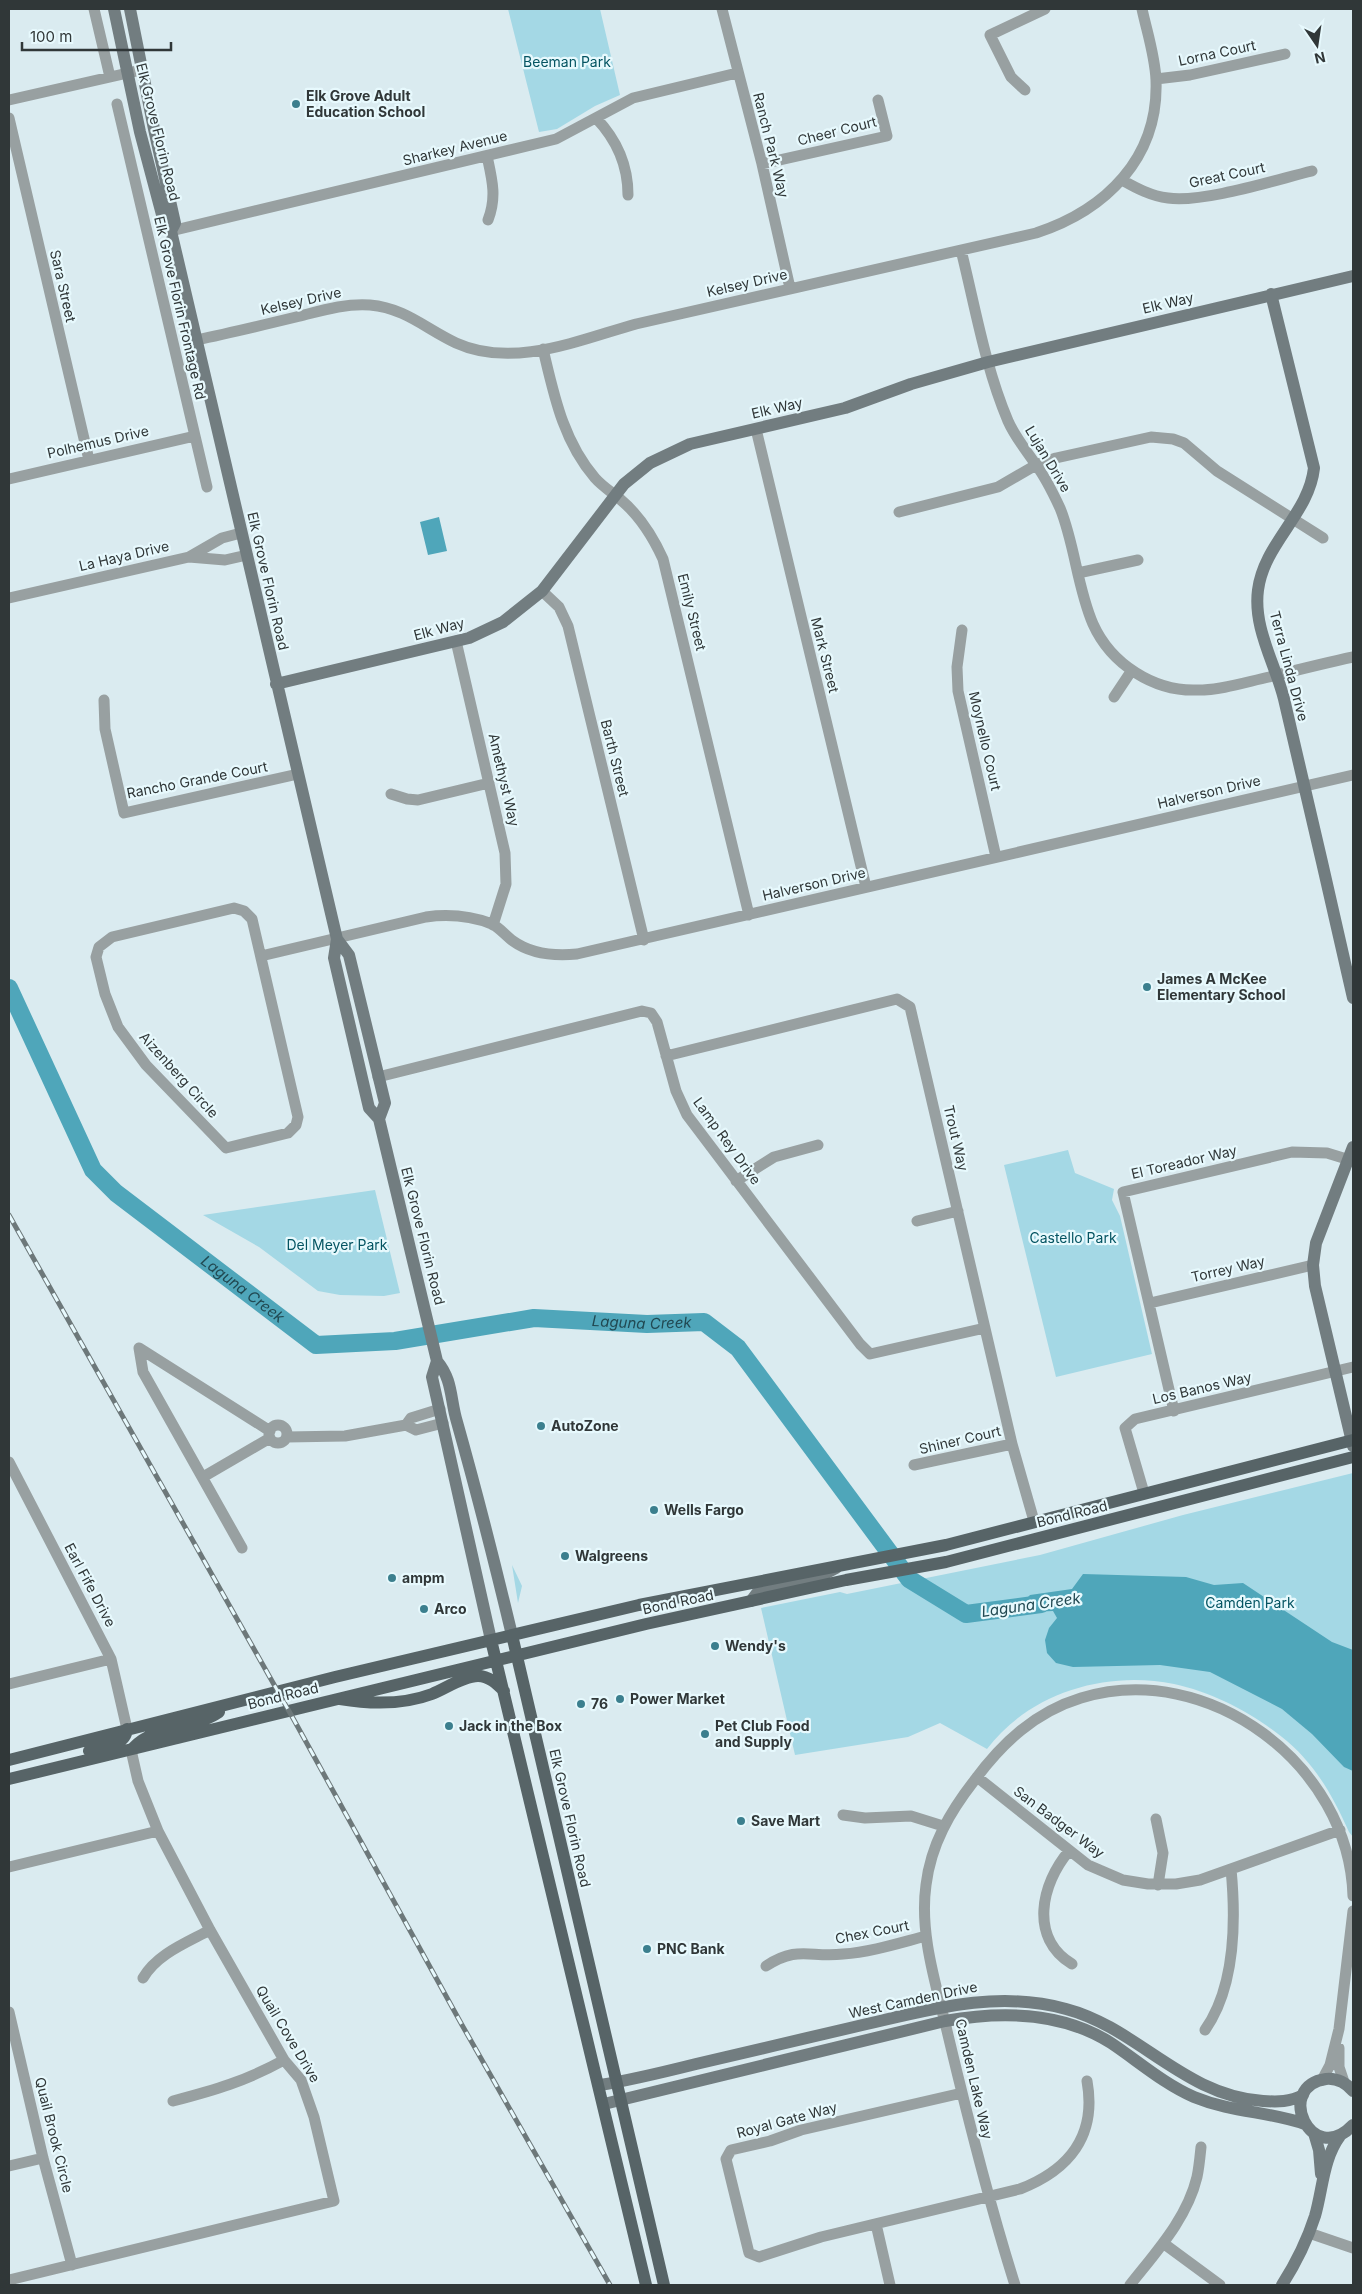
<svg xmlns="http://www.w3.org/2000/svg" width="1362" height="2294" font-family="Inter,sans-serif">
  <rect width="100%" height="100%" fill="#daebf0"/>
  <path fill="#a4d8e5" d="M508,9H600L620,95L595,106L557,129L539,132Z
    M1068,1150L1075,1173L1114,1189L1112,1200L1120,1216L1152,1354L1056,1377L1004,1165Z
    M375,1190L400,1293L384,1296L340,1295L318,1291L259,1247L203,1215Z
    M1353,1473V1837L1349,1832C1333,1796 1314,1762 1282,1737C1252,1713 1212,1692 1174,1684C1106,1670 1029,1693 987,1749L940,1723L908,1737L795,1755L761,1608L840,1592L847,1594L1040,1555L1183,1515Z
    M512,1565L522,1586L518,1603Z"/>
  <path fill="#4fa6ba" d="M439,517L447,551L428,555L420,522Z
    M1083,1574L1186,1577L1214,1585L1243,1583L1332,1642L1353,1650V1771L1344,1767L1312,1734L1282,1709L1210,1672L1160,1665L1073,1667L1056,1663L1047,1653L1045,1640L1049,1628L1057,1618L1053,1611L1030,1612L1018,1607L1030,1595L1072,1589Z"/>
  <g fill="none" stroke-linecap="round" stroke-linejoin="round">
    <path stroke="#4fa6ba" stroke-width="18" id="s1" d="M9,988L93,1170L116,1193L316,1345L395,1341L534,1318L647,1324L704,1322L738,1348L909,1579L966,1614L1041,1604"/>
    <path stroke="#98a0a1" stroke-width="11" d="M94,9L110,77
      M722,9L762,164L790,288
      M1156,79L1190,75L1285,54
      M1025,90L1011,77L990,35L1045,9
      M9,100L141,70
      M117,104L207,487
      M9,118L89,460
      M596,118C617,140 628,164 628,195
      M487,156C492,179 497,197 488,220
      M762,164L887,136L878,100
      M1122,180C1136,188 1151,196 1168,198C1203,203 1275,180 1312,171
      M171,231L556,139L633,98L737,73
      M961,250C975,306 985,367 1008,421C1015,437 1026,450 1036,465C1046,478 1053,493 1060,508C1075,545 1077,587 1093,624C1111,664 1154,692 1198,690C1222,690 1246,682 1269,677C1297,670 1325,663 1353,657
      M196,340C230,333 263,325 296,317C320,311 345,303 370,305C405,308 426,329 456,343C513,369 579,340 636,324L1036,233C1106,210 1159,158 1156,80C1155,56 1147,32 1142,9
      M543,349C554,395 563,441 595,478C603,487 613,493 621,500C640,516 653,537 663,559L749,915
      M756,429L866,887
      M9,479L195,436
      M899,512L998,487L1036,465L1056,458L1151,437L1173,439L1184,443L1217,471L1323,538
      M189,557L222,538L241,533
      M1078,573L1138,560
      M542,591L559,607L568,626L644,940
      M9,598L189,557L225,560L247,555
      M962,630L957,667L958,691L996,857
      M456,641L505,853L506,884L493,925
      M1114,697L1132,670
      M104,700L105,729L124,813L298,774
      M391,794L407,799L418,800L489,783
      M234,908L244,911L252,919L298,1117L296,1125L288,1133L226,1148L146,1065L118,1027L105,994L96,957L99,947L112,937Z
      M261,956L426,917C448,914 471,916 492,924C500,928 506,936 513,941C531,954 556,956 577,954L1353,775
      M666,1056L897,999L910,1007L1012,1444L1034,1521
      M378,1077L642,1011L651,1013L657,1022L676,1091L687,1115L860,1344L870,1354L985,1328
      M736,1181L774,1157L818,1145
      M917,1221L958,1211
      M1150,1303L1313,1265
      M139,1348L143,1372L242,1548
      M139,1348L270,1431
      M1174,1411L1123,1192L1292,1152L1327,1153L1353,1161
      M406,1425L411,1418L440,1409
      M269 1434a9 9 0 1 1 18 0a9 9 0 1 1-18 0Z
      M287,1437L345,1436L406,1425L416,1430L443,1423
      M9,1462L111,1659L127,1729
      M914,1465L1012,1444
      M203,1477L270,1438
      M1144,1493L1125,1428L1135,1419L1353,1367
      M9,1684L111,1659
      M977,1777L1088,1865L1123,1880L1148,1884H1176L1200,1880L1340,1830
      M843,1815L865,1818L911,1816L943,1826
      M1156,1819L1163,1853L1158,1885
      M1069,1851C1041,1884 1029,1938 1072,1964
      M9,1867L158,1831
      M766,1966C798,1945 810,1958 843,1954C871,1952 899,1943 926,1936
      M143,1978C157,1954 186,1943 210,1930
      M9,2012L43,2158L72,2265
      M1205,2030C1236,1986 1236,1921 1231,1869
      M1339,2048V2067L1344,2082
      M1322,2080L1330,2065L1339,2029L1353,1911
      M962,2093L801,2130L770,2141L731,2150L726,2159L749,2253L759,2257L821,2237L1020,2189C1069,2170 1097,2136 1087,2081
      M173,2101C215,2090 246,2081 284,2060
      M9,2166L43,2158
      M876,2224L890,2285
      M1309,2233L1353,2248
      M1163,2243L1220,2285
      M9,2280L334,2201L314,2117L301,2080L284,2060L210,1930L158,1831L138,1781L131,1750
      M1015,2285C989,2203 968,2119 948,2035C937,1987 919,1935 926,1885C931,1844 950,1812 974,1781C1002,1743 1035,1712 1081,1698C1208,1659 1349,1765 1353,1896
      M1130,2285C1155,2253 1187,2219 1197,2177C1199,2168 1200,2157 1201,2147"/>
    <path stroke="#727d80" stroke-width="12" d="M114,9L140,132L165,226L171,231L333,922L337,939L334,958L369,1108L379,1119L437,1361C453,1380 450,1399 457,1422C477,1493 495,1564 512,1635
      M130,9L154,129L175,223L171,231
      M1271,294L1314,468C1309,514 1264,543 1258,590C1253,628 1275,663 1284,699C1308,799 1330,898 1353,998
      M276,684L469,638L503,622L542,591L624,484L650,463L690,444L845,408L911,384L988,362L1353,276
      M337,939L349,955L385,1103L379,1119
      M1353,1147L1316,1243L1313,1265L1315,1286L1353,1446
      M437,1361L432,1377L491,1640
      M751,1601L757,1593L815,1579L836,1568
      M600,2085C632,2080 664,2072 696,2064C749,2052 801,2039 854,2027C925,2011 994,1989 1066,2009C1138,2028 1184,2096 1263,2101C1278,2102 1290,2102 1303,2095
      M1353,2091C1346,2083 1337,2078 1326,2079C1274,2086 1311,2169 1353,2125
      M604,2104L945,2021C1001,2011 1061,2011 1111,2043C1138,2061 1164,2084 1194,2097C1233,2113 1268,2111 1305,2124
      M1314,2133L1319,2150L1321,2174
      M1282,2285C1296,2263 1307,2241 1315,2216C1323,2188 1323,2159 1340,2136"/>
    <path stroke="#576467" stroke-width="12" d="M512,1635L664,2285
      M491,1640L646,2285
      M340,1699C370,1704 403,1705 432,1694C445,1689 463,1676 478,1676C489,1676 497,1684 504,1691
      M133,1748C155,1724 193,1730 219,1712
      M89,1751C102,1748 126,1746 127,1729
      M9,1760L335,1677L639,1605L946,1545L1353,1440
      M9,1779L646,1624L846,1580L946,1562L1353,1457"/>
    <g stroke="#6d787a" stroke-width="5">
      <path id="rail" d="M9,1215L294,1720L462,2025L610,2285"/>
    </g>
    <use href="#rail" stroke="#e7f9fd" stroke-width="3" stroke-dasharray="9" stroke-linecap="butt"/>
  </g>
  <g fill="#3b7f8e" stroke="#e7f9fd" stroke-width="2">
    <circle cx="296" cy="104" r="5"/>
    <circle cx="1147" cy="987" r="5"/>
    <circle cx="541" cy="1426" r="5"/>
    <circle cx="654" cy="1510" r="5"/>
    <circle cx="565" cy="1556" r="5"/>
    <circle cx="392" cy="1578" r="5"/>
    <circle cx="424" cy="1609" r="5"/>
    <circle cx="715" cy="1646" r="5"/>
    <circle cx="620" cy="1699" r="5"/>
    <circle cx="581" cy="1704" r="5"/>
    <circle cx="449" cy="1726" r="5"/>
    <circle cx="705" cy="1734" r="5"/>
    <circle cx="741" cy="1821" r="5"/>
    <circle cx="647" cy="1949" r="5"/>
  </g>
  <g text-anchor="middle" stroke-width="4.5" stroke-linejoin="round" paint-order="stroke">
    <g font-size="14" fill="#303738" stroke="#e7f9fd">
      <text transform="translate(1217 53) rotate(-12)" y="5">Lorna Court</text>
      <text transform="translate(837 131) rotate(-14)" y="5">Cheer Court</text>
      <text transform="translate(158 132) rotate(76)" y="5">Elk Grove Florin Road</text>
      <text transform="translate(771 145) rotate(76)" y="5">Ranch Park Way</text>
      <text transform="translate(455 148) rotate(-14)" y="5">Sharkey Avenue</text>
      <text transform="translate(1227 175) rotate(-12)" y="5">Great Court</text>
      <text transform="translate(747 283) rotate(-13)" y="5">Kelsey Drive</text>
      <text transform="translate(63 286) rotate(77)" y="5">Sara Street</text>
      <text transform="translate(301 301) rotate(-13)" y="5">Kelsey Drive</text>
      <text transform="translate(1168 303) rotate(-13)" y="5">Elk Way</text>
      <text transform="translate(180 308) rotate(77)" y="5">Elk Grove Florin Frontage Rd</text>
      <text transform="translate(777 408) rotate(-13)" y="5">Elk Way</text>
      <text transform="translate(98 442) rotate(-13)" y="5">Polhemus Drive</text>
      <text transform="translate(1048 459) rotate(59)" y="5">Lujan Drive</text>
      <text transform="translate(124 556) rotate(-13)" y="5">La Haya Drive</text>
      <text transform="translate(268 581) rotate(77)" y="5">Elk Grove Florin Road</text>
      <text transform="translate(692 612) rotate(76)" y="5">Emily Street</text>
      <text transform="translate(439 629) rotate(-15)" y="5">Elk Way</text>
      <text transform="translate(825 655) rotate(76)" y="5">Mark Street</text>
      <text transform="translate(1289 666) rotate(75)" y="5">Terra Linda Drive</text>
      <text transform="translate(985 741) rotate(77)" y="5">Moynello Court</text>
      <text transform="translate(615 758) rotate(76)" y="5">Barth Street</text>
      <text transform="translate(197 780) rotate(-11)" y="5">Rancho Grande Court</text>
      <text transform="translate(504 780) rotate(77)" y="5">Amethyst Way</text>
      <text transform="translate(1209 792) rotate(-13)" y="5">Halverson Drive</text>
      <text transform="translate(814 884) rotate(-13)" y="5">Halverson Drive</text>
      <text transform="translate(179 1075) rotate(48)" y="5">Aizenberg Circle</text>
      <text transform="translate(956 1138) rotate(77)" y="5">Trout Way</text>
      <text transform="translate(727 1141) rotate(54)" y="5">Lamp Rey Drive</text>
      <text transform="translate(1184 1162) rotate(-13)" y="5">El Toreador Way</text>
      <text transform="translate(423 1236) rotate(76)" y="5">Elk Grove Florin Road</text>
      <text transform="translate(1228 1269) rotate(-13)" y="5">Torrey Way</text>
      <text transform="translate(1202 1388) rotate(-13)" y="5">Los Banos Way</text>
      <text transform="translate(960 1440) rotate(-13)" y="5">Shiner Court</text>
      <text transform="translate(1072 1514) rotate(-14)" y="5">Bond Road</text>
      <text transform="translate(90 1585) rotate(62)" y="5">Earl Fife Drive</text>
      <text transform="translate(678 1602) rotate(-12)" y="5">Bond Road</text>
      <text transform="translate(283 1696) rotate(-14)" y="5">Bond Road</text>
      <text transform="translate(570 1818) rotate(77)" y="5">Elk Grove Florin Road</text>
      <text transform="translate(1059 1822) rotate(37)" y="5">San Badger Way</text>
      <text transform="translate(872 1932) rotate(-11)" y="5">Chex Court</text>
      <text transform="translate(913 2000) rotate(-12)" y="5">West Camden Drive</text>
      <text transform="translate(288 2034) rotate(59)" y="5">Quail Cove Drive</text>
      <text transform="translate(974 2079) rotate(77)" y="5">Camden Lake Way</text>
      <text transform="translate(787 2120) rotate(-15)" y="5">Royal Gate Way</text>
      <text transform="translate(54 2135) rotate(76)" y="5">Quail Brook Circle</text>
    </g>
    <g font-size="14" fill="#045462" stroke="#e7f9fd">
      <text x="567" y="67">Beeman Park</text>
      <text x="1073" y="1243">Castello Park</text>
      <text x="337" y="1250">Del Meyer Park</text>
      <text x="1250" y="1608">Camden Park</text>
    </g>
    <g font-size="14" font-weight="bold" fill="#303738" stroke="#e7f9fd" text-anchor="start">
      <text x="306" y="101">Elk Grove Adult<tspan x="306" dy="16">Education School</tspan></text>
      <text x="1157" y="984">James A McKee<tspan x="1157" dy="16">Elementary School</tspan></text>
      <text x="551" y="1431">AutoZone</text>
      <text x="664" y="1515">Wells Fargo</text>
      <text x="575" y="1561">Walgreens</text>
      <text x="402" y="1583">ampm</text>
      <text x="434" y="1614">Arco</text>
      <text x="725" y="1651">Wendy's</text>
      <text x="630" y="1704">Power Market</text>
      <text x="591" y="1709">76</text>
      <text x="459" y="1731">Jack in the Box</text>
      <text x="715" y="1731">Pet Club Food<tspan x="715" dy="16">and Supply</tspan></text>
      <text x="751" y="1826">Save Mart</text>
      <text x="657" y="1954">PNC Bank</text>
    </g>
    <g font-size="15" font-style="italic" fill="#214952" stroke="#e7f9fd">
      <text dy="5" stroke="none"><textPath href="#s1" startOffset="392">Laguna Creek</textPath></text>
      <text dy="5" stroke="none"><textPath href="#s1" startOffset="812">Laguna Creek</textPath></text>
      <text transform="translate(1031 1605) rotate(-8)" y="5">Laguna Creek</text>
    </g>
  </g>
  <rect width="1362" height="2294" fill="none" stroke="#303738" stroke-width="20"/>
  <g transform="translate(1317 45) rotate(167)" stroke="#e7f9fd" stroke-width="4" paint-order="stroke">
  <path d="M0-4L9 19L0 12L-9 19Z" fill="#303738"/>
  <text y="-8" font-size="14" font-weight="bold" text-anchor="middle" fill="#303738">N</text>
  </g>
  <path d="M22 42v8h149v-8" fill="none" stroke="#303738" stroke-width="2.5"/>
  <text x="30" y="42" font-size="15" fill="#303738" stroke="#e7f9fd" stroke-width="4" paint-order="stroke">100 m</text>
</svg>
